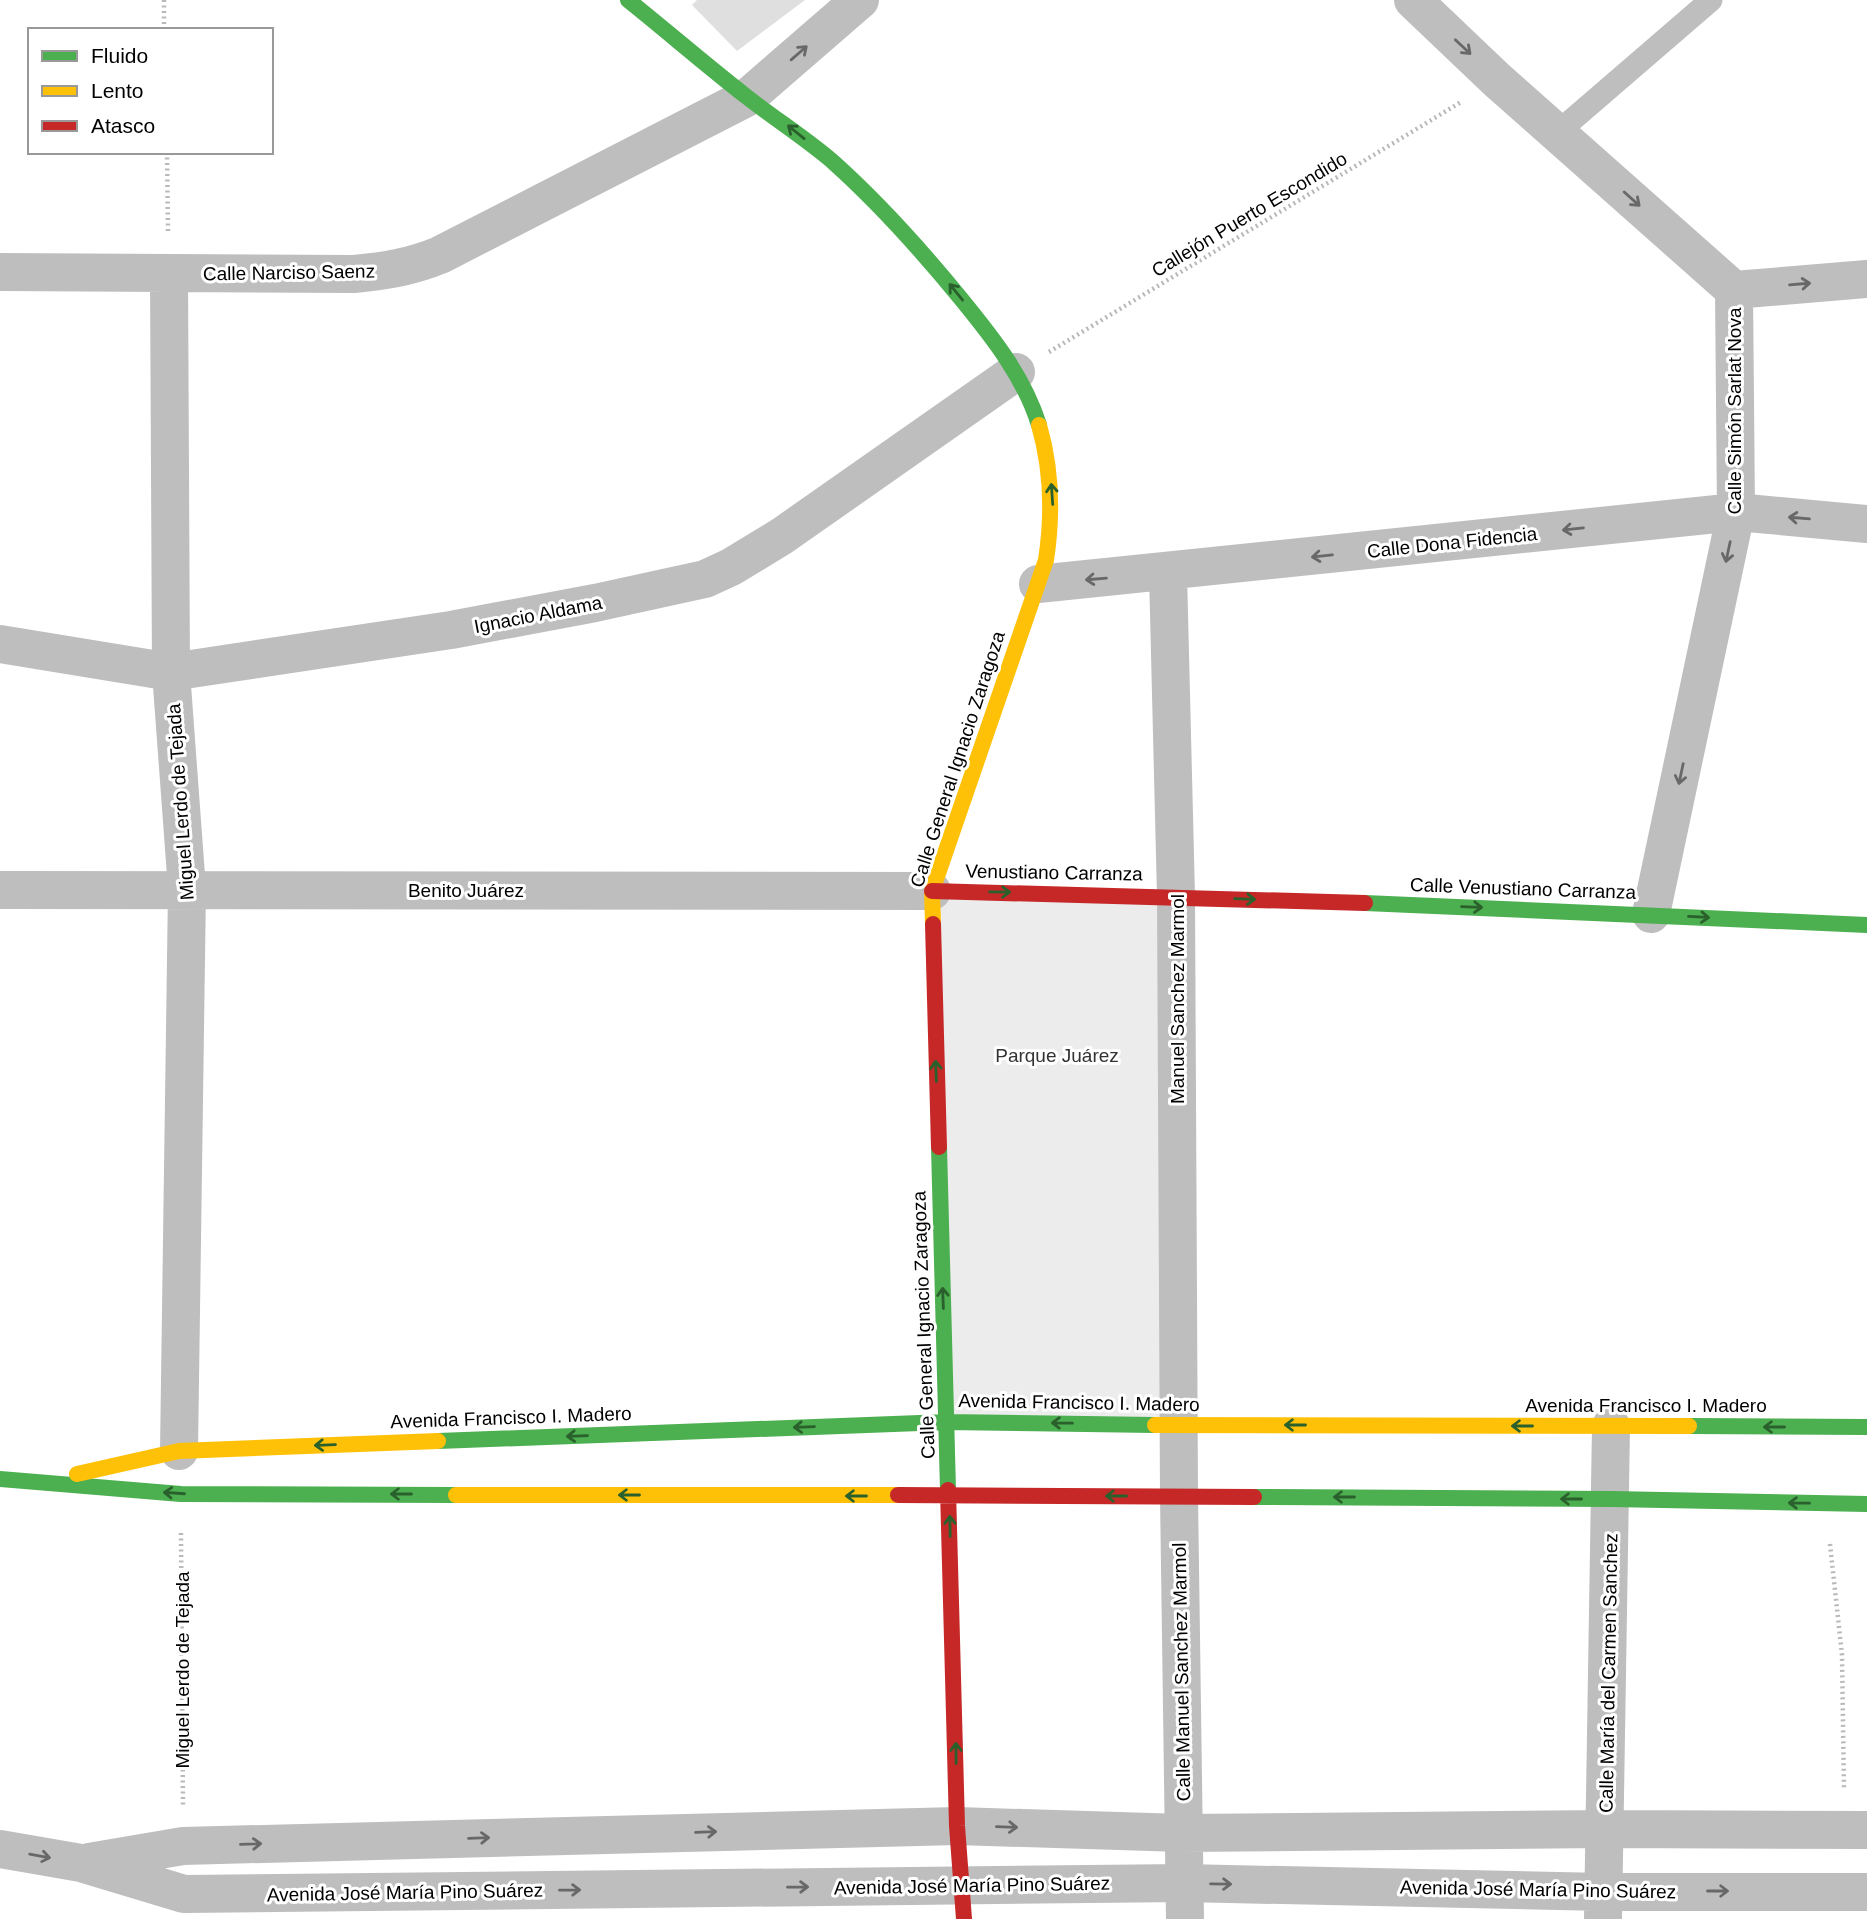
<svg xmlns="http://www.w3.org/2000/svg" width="1867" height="1919" font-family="Helvetica,sans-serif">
  <rect width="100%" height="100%" fill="#fff"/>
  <path fill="#ececec" d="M932,891L1176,896L1180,1425L946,1422Z"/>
  <path fill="#dfdfdf" d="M697,0H805L737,51L692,5Z"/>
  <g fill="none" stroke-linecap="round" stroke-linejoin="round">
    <path stroke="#b9b9b9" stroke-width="4.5" stroke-dasharray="2 3.5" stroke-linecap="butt" d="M164,0V30
      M167,152L168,232
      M1049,352L1461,102
      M181,1533L183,1808
      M1830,1544L1842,1655L1844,1790"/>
    <path stroke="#bebebe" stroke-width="23" d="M1558,132L1711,0"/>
    <path stroke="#bebebe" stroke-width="38" d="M1413,0L1497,80L1734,290L1736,512L1651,914
      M0,272L354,274C385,271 411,267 440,255L748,97L860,0
      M169,273L171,672L187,889L179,1451
      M1734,290L1867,279
      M1168,573L1176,896L1179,1496L1185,1919
      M1038,584L1736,512L1867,524
      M0,644L171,672L451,630L595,603L705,579L731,567L782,536L1016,372
      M0,890L932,891
      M0,1849L81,1863L184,1894L1184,1883L1604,1892H1867
      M89,1862L183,1846L957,1826L1182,1833L1605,1829L1867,1830
      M1603,1919L1611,1426"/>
    <path stroke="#4caf50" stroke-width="16" d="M628,0C668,32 707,66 747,97C775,119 805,138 832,161C879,203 922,251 962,300C993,338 1024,377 1039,425
      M1365,903L1867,925
      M939,1147L948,1490
      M1689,1426L1867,1427
      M438,1441L946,1422L1155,1425
      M0,1479L181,1494L456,1495
      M1254,1497L1611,1499L1867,1504"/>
    <path stroke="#ffc107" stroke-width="16" d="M933,924L932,891L1046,560C1053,514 1052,470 1039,425
      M1155,1425L1689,1426
      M77,1474L179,1451L438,1441
      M456,1495H898"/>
    <path stroke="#c62828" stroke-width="16" d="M932,891L1365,903
      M933,924L939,1147
      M948,1490L957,1826L964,1919
      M898,1495L1254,1497"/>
  </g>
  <defs><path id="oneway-shaft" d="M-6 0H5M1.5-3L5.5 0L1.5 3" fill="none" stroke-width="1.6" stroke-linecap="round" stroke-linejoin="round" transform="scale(1.75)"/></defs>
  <g stroke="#686868">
    <use href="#oneway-shaft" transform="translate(1463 47) rotate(43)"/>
    <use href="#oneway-shaft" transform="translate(799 53) rotate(-41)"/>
    <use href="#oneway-shaft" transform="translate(1632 199) rotate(42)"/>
    <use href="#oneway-shaft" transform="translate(1800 284) rotate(-5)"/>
    <use href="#oneway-shaft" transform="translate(1799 518) rotate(-175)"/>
    <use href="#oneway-shaft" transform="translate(1573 529) rotate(174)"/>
    <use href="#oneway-shaft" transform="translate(1728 552) rotate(102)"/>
    <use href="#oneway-shaft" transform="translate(1322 556) rotate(174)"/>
    <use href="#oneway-shaft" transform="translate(1096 579) rotate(175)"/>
    <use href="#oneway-shaft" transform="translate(1681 774) rotate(102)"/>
    <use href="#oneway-shaft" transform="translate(1007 1827) rotate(2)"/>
    <use href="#oneway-shaft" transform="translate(706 1832) rotate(-2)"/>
    <use href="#oneway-shaft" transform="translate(479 1838) rotate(-2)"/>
    <use href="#oneway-shaft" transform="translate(251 1844) rotate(-2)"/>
    <use href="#oneway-shaft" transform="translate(40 1856) rotate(10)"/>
    <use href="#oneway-shaft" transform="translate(1221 1884) rotate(1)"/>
    <use href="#oneway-shaft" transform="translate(798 1887) rotate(-1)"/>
    <use href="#oneway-shaft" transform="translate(570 1890) rotate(-1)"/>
    <use href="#oneway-shaft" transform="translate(1718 1891)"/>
  </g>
  <g stroke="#2a602c">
    <use href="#oneway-shaft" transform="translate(796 132) rotate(-141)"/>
    <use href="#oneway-shaft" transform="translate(956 292) rotate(-129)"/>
    <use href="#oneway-shaft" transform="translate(1052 494) rotate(-94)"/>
    <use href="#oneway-shaft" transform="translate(1000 892) rotate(1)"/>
    <use href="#oneway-shaft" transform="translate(1245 899) rotate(2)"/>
    <use href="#oneway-shaft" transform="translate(1472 907) rotate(2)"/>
    <use href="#oneway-shaft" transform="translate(1699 917) rotate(3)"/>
    <use href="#oneway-shaft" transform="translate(936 1071) rotate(-92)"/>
    <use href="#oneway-shaft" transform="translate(943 1298) rotate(-92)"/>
    <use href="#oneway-shaft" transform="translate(1062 1423) rotate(-179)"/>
    <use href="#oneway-shaft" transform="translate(1295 1425) rotate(-180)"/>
    <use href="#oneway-shaft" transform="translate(1522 1426) rotate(-180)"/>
    <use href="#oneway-shaft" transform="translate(804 1427) rotate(178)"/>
    <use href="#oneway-shaft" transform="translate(1774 1427) rotate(-180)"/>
    <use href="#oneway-shaft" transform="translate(577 1436) rotate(178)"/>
    <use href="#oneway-shaft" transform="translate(325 1445) rotate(178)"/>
    <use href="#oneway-shaft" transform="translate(174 1493) rotate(-176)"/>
    <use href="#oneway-shaft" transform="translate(401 1494) rotate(-180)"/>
    <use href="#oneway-shaft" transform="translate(629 1495) rotate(-180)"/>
    <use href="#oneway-shaft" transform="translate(856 1496) rotate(-180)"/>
    <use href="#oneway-shaft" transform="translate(1116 1496) rotate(180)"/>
    <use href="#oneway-shaft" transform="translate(1344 1497) rotate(-180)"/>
    <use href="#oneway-shaft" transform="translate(1571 1499) rotate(-180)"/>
    <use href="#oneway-shaft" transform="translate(1799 1503) rotate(-179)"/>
    <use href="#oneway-shaft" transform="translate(950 1526) rotate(-91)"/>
    <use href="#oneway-shaft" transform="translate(956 1753) rotate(-91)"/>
  </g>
  <g text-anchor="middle" stroke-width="6" stroke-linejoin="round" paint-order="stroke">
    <g font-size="19" fill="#000" stroke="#fff">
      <text transform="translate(1249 214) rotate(-31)" y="7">Callejón Puerto Escondido</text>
      <text transform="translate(289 272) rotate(-1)" y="7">Calle Narciso Saenz</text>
      <text transform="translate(1734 411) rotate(-90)" y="7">Calle Simón Sarlat Nova</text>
      <text transform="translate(1452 542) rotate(-6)" y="7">Calle Dona Fidencia</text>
      <text transform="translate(538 614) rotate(-11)" y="7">Ignacio Aldama</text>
      <text transform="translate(957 759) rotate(-72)" y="7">Calle General Ignacio Zaragoza</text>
      <text transform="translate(180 802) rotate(-94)" y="7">Miguel Lerdo de Tejada</text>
      <text transform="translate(1054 872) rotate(1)" y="7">Venustiano Carranza</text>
      <text transform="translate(1523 888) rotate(2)" y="7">Calle Venustiano Carranza</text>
      <text x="466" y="897">Benito Juárez</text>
      <text transform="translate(1177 999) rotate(-90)" y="7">Manuel Sanchez Marmol</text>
      <text transform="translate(923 1325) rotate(-92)" y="7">Calle General Ignacio Zaragoza</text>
      <text transform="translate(1079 1402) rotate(1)" y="7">Avenida Francisco I. Madero</text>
      <text x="1646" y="1412">Avenida Francisco I. Madero</text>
      <text transform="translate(511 1417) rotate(-2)" y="7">Avenida Francisco I. Madero</text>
      <text transform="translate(182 1670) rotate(-90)" y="7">Miguel Lerdo de Tejada</text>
      <text transform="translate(1181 1672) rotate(-91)" y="7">Calle Manuel Sanchez Marmol</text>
      <text transform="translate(1608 1673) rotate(-89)" y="7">Calle María del Carmen Sanchez</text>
      <text transform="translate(972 1885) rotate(-1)" y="7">Avenida José María Pino Suárez</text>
      <text transform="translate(1538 1889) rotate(1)" y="7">Avenida José María Pino Suárez</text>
      <text transform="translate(405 1892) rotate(-1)" y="7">Avenida José María Pino Suárez</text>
    </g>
    <g font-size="19" fill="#333" stroke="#fff">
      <text x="1057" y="1062">Parque Juárez</text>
    </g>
  </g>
  <rect x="28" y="28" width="245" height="126" fill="#ffffff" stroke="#999999" stroke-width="2"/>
  <rect x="42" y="51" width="35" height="10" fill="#4caf50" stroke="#999999" stroke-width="2"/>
  <text x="91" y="63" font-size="21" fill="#000000">Fluido</text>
  <rect x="42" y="86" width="35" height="10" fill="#ffc107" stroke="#999999" stroke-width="2"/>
  <text x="91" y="98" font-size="21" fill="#000000">Lento</text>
  <rect x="42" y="121" width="35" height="10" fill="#c62828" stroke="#999999" stroke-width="2"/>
  <text x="91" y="133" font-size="21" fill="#000000">Atasco</text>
</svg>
